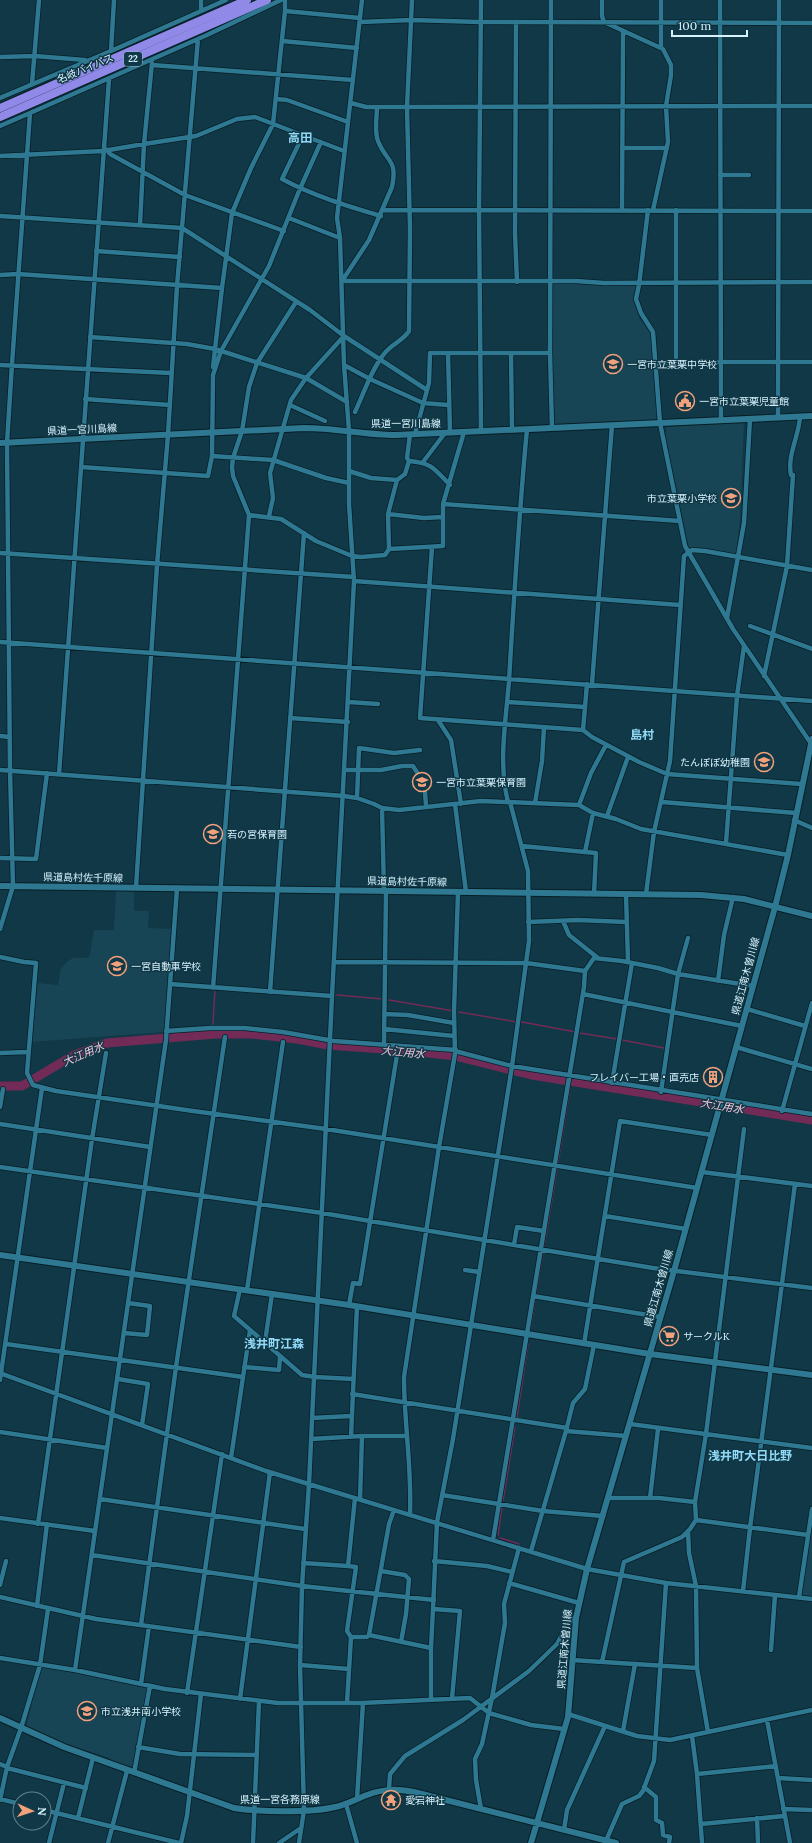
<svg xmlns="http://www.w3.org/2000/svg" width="812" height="1843" font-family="Lora,'Noto Sans JP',serif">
  <rect width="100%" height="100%" fill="#113846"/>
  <path fill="#184555" d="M556,283L638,284L634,300L636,308L639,318L650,333L652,338L658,416L655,421L557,425L552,423L553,285Z
    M744,422L740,519L736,555L707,549H689L666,439V427Z
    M116,890H134V911H149L148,928L173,929L164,1032L30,1042L38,983L58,985L61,968L68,961L73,958H87L90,955L94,930H114Z
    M812,1524V1596L803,1595L801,1592Z
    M44,1667L147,1687L148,1689L133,1770L111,1761V1759L92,1752L78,1748L77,1749L26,1727L41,1668Z"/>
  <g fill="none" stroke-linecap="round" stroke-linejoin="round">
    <path stroke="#722b57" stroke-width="1.5" d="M337,995L383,999
      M389,1000L454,1011
      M459,1012L517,1022
      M522,1022L576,1032
      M213,1024L215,989
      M580,1033L617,1039
      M622,1040L664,1048
      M558,1163L570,1088
      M544,1247L557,1169
      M530,1331L543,1252
      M517,1417L528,1344
      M503,1501L515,1427
      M498,1535L502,1507
      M500,1538L519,1544"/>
    <path stroke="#722b57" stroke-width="9" d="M0,1086H22L74,1055L107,1043L216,1034H251L297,1039L328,1045L411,1051L455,1056L532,1075L812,1120"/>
    <g stroke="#071e26" stroke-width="6">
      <path id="street" d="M481,0L479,210L481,431
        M551,0L550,353L552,428
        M602,0V16L604,22L663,49L671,65V75L666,106L668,142L653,210
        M661,0V48
        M720,0L721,420
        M201,11V0
        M285,11L360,18
        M360,22L412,20L480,22L812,23
        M516,22L515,233L517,282
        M282,41L357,48
        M111,51L226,0
        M0,57L35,56L85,60
        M152,65L353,80
        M32,84L39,0
        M0,98L111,51L114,0
        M276,99L287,100L348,122
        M351,103L366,107H407L812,106
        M30,113L207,35L281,0
        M0,126L30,113L12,364L7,443L10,771L13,886L0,929
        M303,135L282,179C314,196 347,206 381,216
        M622,148H667
        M107,150L110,154L185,195L284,231
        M0,156L103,151L144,144L196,136L237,119L255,117L344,151
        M720,175H749
        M383,210L812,211
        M622,210L623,32
        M648,210L639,285L636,299L641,313L653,332L660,423L685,546L733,629L812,745
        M0,216L182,228L310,310L344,336L427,390
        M289,218L340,238
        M140,225L144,144L152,63
        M96,251L180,257
        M0,275L18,274L222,288
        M342,281H576L604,283L812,282
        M342,281L369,240L392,187C398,159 386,162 378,141C374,131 377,117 377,107
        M90,337L187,344L215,349L306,378L347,402
        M448,353L450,433
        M511,353L512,430
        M676,362V210
        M656,364L676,362H812
        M0,365L171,373
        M344,365L370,379L423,403L448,405
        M213,367L222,288L232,213L251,168L273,124L285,11V0
        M85,399L170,405
        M290,405L325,421
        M355,412C364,393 371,370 384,354C391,344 403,341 409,331L410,229L407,107L412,0
        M778,418L779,0
        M415,434L429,383L430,353H550
        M212,456L273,460L326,478L349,483
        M409,461C433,463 434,469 450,485
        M423,462L445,433
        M81,467L208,476L212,456L213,375L221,351L269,266L299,191L321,142
        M349,471L371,478L397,480
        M443,504L680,521
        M388,514L424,518L443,517
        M249,515L281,519L316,541L352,556L361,557L385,555L389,549L388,514L397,480L405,474L409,461L407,458L410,434
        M269,516L273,498L270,473L291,400L306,378L344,336
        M432,547L420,718L583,730L592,737L639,762L667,774L801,784
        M389,549L443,546V504L464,432
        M0,553L354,577
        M354,581L680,605
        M727,618L744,523L750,419
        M750,626L812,649
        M0,642L812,701
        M764,676L787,566L793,475H791C787,455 799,436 800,417
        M592,684L612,425
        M349,702L378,704
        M507,702L585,707
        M290,718L348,722
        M438,720L451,740L461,804
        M583,730L587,684
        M0,736L9,737
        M0,770L344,796L357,798L374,804L382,808L399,810L481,801L579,805L591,773L606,745
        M345,770H381L402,766H413L418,774L424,777L426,806
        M59,774L109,79
        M357,798L359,748L394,753L420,750
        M508,802C498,763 506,720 509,681C514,596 519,513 527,429
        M662,802L796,813
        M535,803L542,761L544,727
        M455,804L466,892
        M579,805L593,813L616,819L641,829L788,855
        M382,808L384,891
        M593,813L585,852L596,853L594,894
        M607,816L628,757
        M794,820L812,828
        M726,843L737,696L744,646
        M522,846L585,852
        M0,858L36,859L47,773
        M136,887L157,565L168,435L177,286L198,39
        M626,894L628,962
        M646,894L654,832L670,761L684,556L692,550L705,551L812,570
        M563,921L569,935L598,958
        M528,922L578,920L626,922
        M0,957L24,962L36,963L27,1073L33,1085L56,1091L193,1111L326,1129L697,1188
        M334,962L526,963L585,971L584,987L493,1540
        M585,971L594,958L622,961L658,968L678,974L753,986
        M718,981L724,935L733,897
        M170,984L332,996
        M213,988L249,515L233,476L232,467L233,458L242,431L249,387L257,363L296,302
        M270,992L304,533
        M583,994L742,1026
        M747,1009L805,1026
        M384,1014L408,1015L454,1023
        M384,1029L454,1036
        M166,1031L210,1028H245L283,1032L334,1041L456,1050
        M384,1044L386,891
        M736,1047L812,1069
        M455,1051L512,1066L812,1114
        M0,1053L27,1052
        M612,1083L632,963
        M661,1092L678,974L688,938
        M0,1107L3,1089
        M782,1111L812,1003
        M0,1124L150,1147
        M0,1167L322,1213L653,1268L812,1288
        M702,1172L812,1186
        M605,1216L686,1229
        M514,1245L517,1227L544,1231
        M465,1270L479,1272
        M240,1289L234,1316L302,1375L315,1377L353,1379
        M247,1290L283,1042
        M533,1296L660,1317
        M349,1305L353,1283L360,1284L397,1055
        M124,1333L147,1335L150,1306L128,1303
        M265,1342L272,1294
        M6,1344L243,1377
        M584,1344L620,1121L712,1135
        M244,1367L279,1370L280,1357
        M0,1373L266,1471L587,1569L666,1583L812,1599
        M118,1379L148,1384L142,1425
        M0,1380L42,1088
        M352,1394L567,1428
        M312,1418L351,1416
        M630,1424L812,1448
        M566,1431L626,1436
        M0,1432L107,1448
        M351,1436L357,1306
        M311,1439L362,1436H407
        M231,1458L250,1330
        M442,1495L543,1511L603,1516
        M608,1498H659L695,1502
        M650,1498L658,1429
        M100,1499L305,1529
        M360,1499L362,1436
        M410,1514C412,1468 404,1423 404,1377L439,1147L455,1054L454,1011L458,892
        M0,1518L95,1531
        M696,1520L808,1535
        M38,1524L92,1139L106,1053
        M688,1531L689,1553L696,1586L697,1668L708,1732
        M531,1551L566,1431L573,1403L585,1389L594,1345
        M92,1555L302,1586L434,1600
        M434,1561L487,1566L512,1572
        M303,1563L348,1566
        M381,1571L405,1575L409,1579L406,1614L401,1642
        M509,1583L579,1603
        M0,1585L6,1561
        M743,1591L750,1528L795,1184
        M0,1597L96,1619L301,1647
        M799,1597L812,1509
        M37,1606L47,1524
        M141,1625L176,1367L225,1037
        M369,1635L431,1648V1699
        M351,1637L347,1631L356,1567L348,1566L355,1498
        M431,1648L433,1609
        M771,1650L775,1595
        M0,1658L75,1670L165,1689L278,1703H361L470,1698L489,1713L531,1725L564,1729
        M572,1660L697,1668
        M602,1662L624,1562L682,1537L690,1529L696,1520L695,1502L706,1434L744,1129
        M300,1665L349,1669
        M75,1670L166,1040L177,888
        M141,1684L149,1626
        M187,1693L222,1454
        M452,1698L460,1611L433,1609L437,1522L453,1439L512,1066L529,941L528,871L510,802
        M240,1699L270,1472
        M347,1703L351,1637H367L369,1635L389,1524L394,1510
        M568,1714L637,1736L670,1740L812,1710
        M767,1720L790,1843
        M623,1731L635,1664
        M692,1736L697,1774L702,1843
        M138,1747L180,1754L256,1755
        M0,1764L7,1767
        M7,1768L86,1788
        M134,1773L150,1686
        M697,1774L776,1766
        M778,1778L812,1780
        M644,1787L656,1797V1820L662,1823L663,1835L670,1837L669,1843
        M389,1789L390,1774L405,1756L463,1720L529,1671L557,1644L568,1623L576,1618
        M0,1799L20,1804
        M357,1799L363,1703
        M0,1800L7,1767L21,1728L40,1665L48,1609
        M346,1804L357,1843
        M481,1809L476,1780L475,1759L482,1744L492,1698L505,1623L504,1604L519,1548
        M783,1809L812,1810
        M44,1810L179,1843
        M78,1818L93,1758
        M757,1818L758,1843
        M701,1824L784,1816
        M564,1830L567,1810L605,1726
        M49,1843L64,1783
        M108,1843L127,1771
        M181,1843L187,1816L201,1694
        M253,1843L259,1701
        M279,1843L301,1828
        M299,1843L304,1810L300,1665L302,1586L309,1484L332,996L354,581L349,504V431L344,365L340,238L337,218L362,0
        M605,1843L622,1804L639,1796L643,1791L654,1761L666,1583"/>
    </g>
    <g stroke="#071e26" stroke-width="8">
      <path id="secondary" d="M0,443L304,428C335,428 365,435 396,435L812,416
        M0,886L701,895L744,899L812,916
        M0,1255L349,1305L650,1354L812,1375
        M0,1718L64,1747L234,1808C260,1812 310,1813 335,1807C346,1805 356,1799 367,1795C385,1788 400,1789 418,1793L616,1843
        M531,1843L568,1717L576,1618L587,1569L674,1271L775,907L788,855L812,739"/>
    </g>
    <g stroke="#071e26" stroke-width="10">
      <path id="highway" d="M0,108L247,0
        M0,117L267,0"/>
    </g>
    <use href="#street" stroke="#2e7892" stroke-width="4.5"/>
    <use href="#secondary" stroke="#2e7892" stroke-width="6"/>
    <use href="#highway" stroke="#9089e8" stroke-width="8"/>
  </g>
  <defs>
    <g id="school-ring" transform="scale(1)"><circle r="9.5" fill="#113846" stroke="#f1a17c" stroke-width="1.5"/><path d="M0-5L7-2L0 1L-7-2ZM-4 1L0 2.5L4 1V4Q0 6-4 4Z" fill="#f1a17c"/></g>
    <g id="civic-ring" transform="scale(1)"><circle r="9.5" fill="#113846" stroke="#f1a17c" stroke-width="1.5"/><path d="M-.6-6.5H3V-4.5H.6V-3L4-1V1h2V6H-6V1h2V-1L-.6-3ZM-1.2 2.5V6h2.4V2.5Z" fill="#f1a17c"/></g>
    <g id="building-ring" transform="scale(1)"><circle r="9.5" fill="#113846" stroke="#f1a17c" stroke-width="1.5"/><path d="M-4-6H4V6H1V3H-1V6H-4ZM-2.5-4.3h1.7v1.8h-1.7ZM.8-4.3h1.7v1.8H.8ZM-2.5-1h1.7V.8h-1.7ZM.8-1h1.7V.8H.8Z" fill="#f1a17c"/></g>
    <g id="supermarket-ring" transform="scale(1)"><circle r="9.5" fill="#113846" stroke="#f1a17c" stroke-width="1.5"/><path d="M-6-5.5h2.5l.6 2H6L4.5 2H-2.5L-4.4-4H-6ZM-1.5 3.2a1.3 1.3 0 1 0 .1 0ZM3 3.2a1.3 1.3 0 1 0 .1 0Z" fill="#f1a17c"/></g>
    <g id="temple-ring" transform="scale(1)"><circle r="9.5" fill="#113846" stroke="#f1a17c" stroke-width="1.5"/><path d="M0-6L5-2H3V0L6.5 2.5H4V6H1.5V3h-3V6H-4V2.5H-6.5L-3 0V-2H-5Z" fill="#f1a17c"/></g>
  </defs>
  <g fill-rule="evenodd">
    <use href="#school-ring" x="613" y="364"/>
    <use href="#civic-ring" x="685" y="401"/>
    <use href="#school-ring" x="731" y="498"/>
    <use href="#school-ring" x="764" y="762"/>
    <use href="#school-ring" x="422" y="782"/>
    <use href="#school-ring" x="213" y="834"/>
    <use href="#school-ring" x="117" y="966"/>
    <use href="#building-ring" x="713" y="1077"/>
    <use href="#supermarket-ring" x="669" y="1336"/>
    <use href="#school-ring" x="87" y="1711"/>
    <use href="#temple-ring" x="391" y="1800"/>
  </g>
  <g text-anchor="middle" stroke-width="3" stroke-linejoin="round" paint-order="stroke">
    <rect fill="#113846" stroke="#9bbac7" stroke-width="1" x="124" y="52" width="18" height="14" rx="3"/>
    <g font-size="9" font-weight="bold" fill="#d6f2fe">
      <text x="133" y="62">22</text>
    </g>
    <g font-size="10" fill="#d6f2fe" stroke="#113846">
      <text transform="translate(85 68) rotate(-23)" y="4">名岐バイパス</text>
      <text x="406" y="427">県道一宮川島線</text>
      <text transform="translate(82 429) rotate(-3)" y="4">県道一宮川島線</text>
      <text transform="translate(83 877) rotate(1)" y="4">県道島村佐千原線</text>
      <text transform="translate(407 881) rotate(1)" y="4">県道島村佐千原線</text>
      <text transform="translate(745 976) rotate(-75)" y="4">県道江南木曽川線</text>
      <text transform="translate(658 1288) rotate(-74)" y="4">県道江南木曽川線</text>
      <text transform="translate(564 1649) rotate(-85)" y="4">県道江南木曽川線</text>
      <text x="280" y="1803">県道一宮各務原線</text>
    </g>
    <g font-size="10" fill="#d6f2fe" stroke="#113846" text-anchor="start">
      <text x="627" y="368">一宮市立葉栗中学校</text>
      <text x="699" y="405">一宮市立葉栗児童館</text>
      <text x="717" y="502" text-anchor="end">市立葉栗小学校</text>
      <text x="750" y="766" text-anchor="end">たんぽぽ幼稚園</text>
      <text x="436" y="786">一宮市立葉栗保育園</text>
      <text x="227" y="838">若の宮保育園</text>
      <text x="131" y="970">一宮自動車学校</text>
      <text x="699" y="1081" text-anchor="end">フレイバー工場・直売店</text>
      <text x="683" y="1340">サークルK</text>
      <text x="101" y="1715">市立浅井南小学校</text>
      <text x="405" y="1804">愛宕神社</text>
    </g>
    <g font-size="11" font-style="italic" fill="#f2c7dd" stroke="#113846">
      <text transform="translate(403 1052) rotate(5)" y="4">大江用水</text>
      <text transform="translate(83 1054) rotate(-24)" y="4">大江用水</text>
      <text transform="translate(722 1106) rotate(9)" y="4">大江用水</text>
    </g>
    <g font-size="12" font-weight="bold" fill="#91daf7" stroke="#113846">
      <text x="300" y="142">高田</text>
      <text x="642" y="739">島村</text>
      <text x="274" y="1348">浅井町江森</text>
      <text x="750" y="1460">浅井町大日比野</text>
    </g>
  </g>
  <g transform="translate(32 1811) rotate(93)"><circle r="19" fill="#113846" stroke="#608290"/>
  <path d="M0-3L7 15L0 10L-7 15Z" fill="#f1a17c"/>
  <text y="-6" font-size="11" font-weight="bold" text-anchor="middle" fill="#d6f2fe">N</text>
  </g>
  <path d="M672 30v6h75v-6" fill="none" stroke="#d6f2fe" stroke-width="2"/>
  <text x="678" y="30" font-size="12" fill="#d6f2fe" stroke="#113846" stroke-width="3" paint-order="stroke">100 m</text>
</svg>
